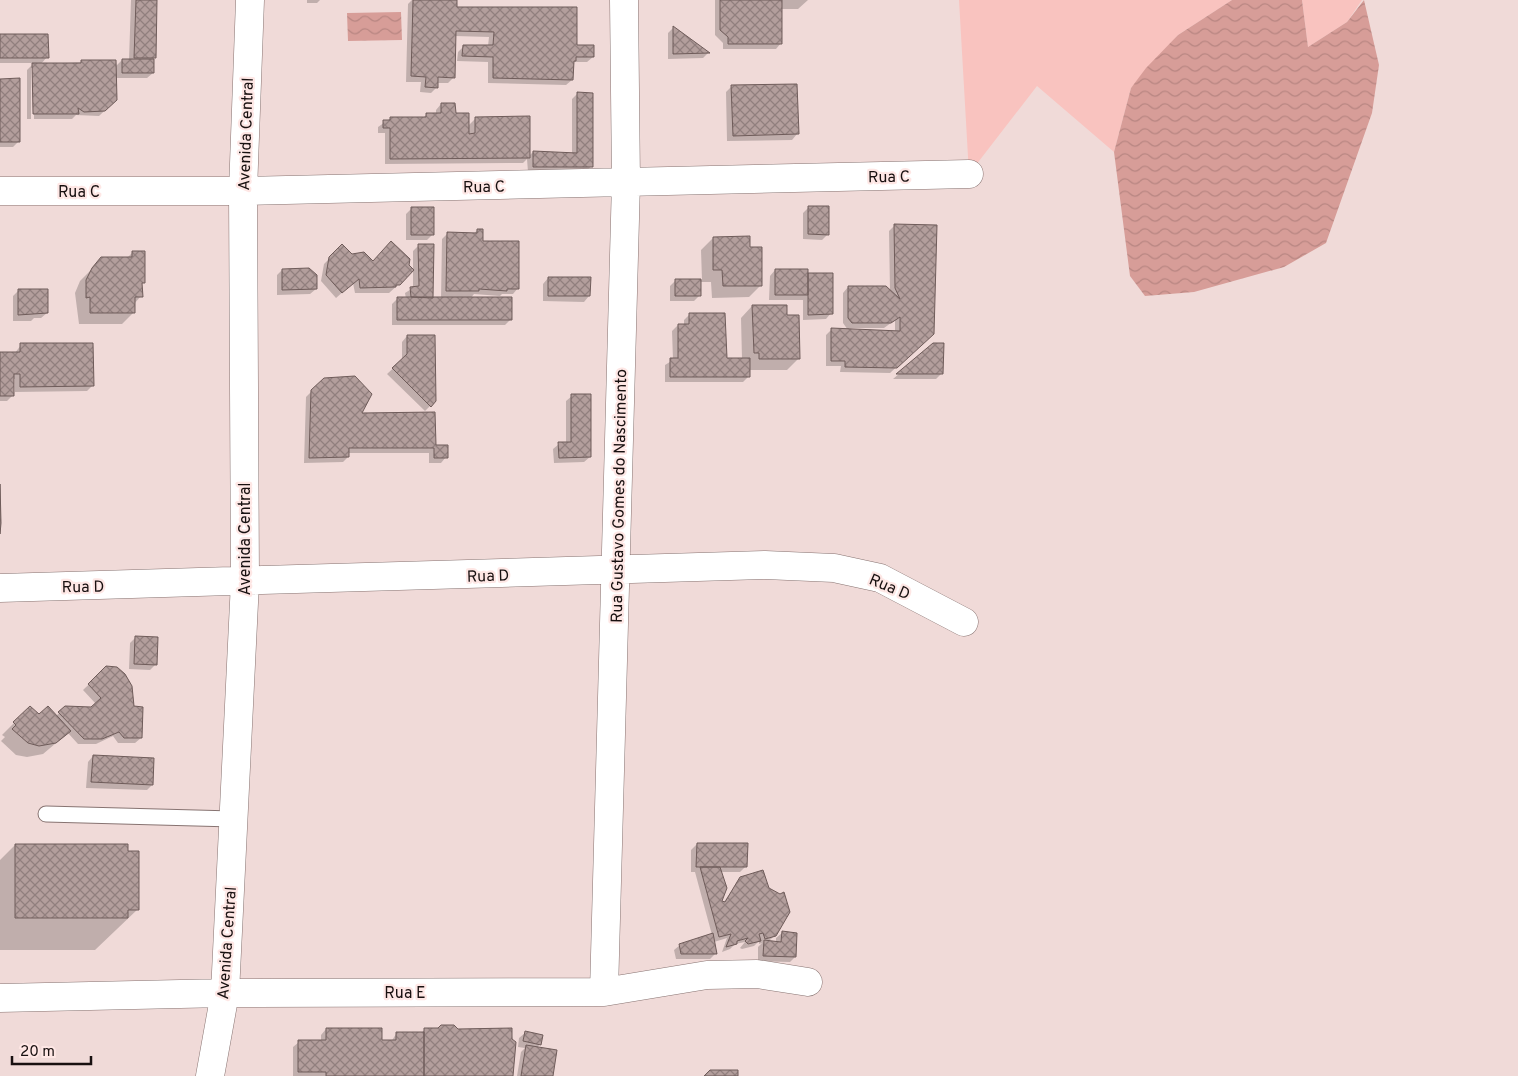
<svg xmlns="http://www.w3.org/2000/svg" width="1518" height="1076" font-family="Overpass,sans-serif">
  <defs>
    <pattern id="water-waves" width="16" height="10" patternUnits="userSpaceOnUse" patternTransform="scale(1.25)"><rect width="16" height="10" fill="#d79d98"/><path d="M0 5q4-4 8 0t8 0" fill="none" stroke="#b88682"/></pattern>
    <pattern id="building-cross-hatch" width="8" height="8" patternUnits="userSpaceOnUse" patternTransform="scale(1.25)"><rect width="8" height="8" fill="#b39e9c"/><path d="M0 0l8 8M0 8l8-8" fill="none" stroke="#917f7e"/></pattern>
  </defs>
  <rect width="100%" height="100%" fill="#f0dad8"/>
  <path fill="#f9c3bf" d="M959,0H1232L1178,35L1131,88L1114,152L1037,86L969,174Z
    M1302,0H1362L1347,22L1308,47Z"/>
  <path fill="url(#water-waves)" d="M1232,0H1302L1308,47L1347,22L1364,0L1379,65L1372,113L1326,243L1284,267L1194,292L1145,296L1130,276L1114,152L1131,88L1146,68L1178,35Z
    M401,12L402,40L348,41L347,13Z"/>
  <path fill="#0003" fill-rule="evenodd" d="M131,0H156L153,73L147,78H115L116,100L99,116L76,115L72,119H34V68H31V119H27V70L34,63H0V35L47,57L41,64L114,61L115,67L122,60H129Z
    M307,0H320L317,3H307Z
    M412,0H455V9L575,47L593,57L587,62H573L572,80L566,85L488,83V62L457,61L458,52L464,46H488L489,37L455,36L454,77L448,83H437V87L431,93L420,92L421,82H406L408,4Z
    M715,0H808L798,9H781V43L776,49H723V43L715,35Z
    M673,28L708,53L703,58L668,59V33Z
    M0,80L18,142L13,147H0Z
    M732,86L797,134L792,140L727,141L726,92Z
    M578,93L591,166L586,172H528L527,159L523,163L385,164V133H378V127L391,118H423L427,114H436V110L441,104L468,126L476,118L529,156L533,152L572,154V99Z
    M809,207L828,234L822,240L803,239V213Z
    M412,208L433,234L427,240H406V214Z
    M895,225L927,339L890,373L840,372L841,366H826V335L832,329L848,330L843,323V293L848,287L890,291L889,231ZM895,320V332L849,330V328H884Z
    M477,230L482,242L518,288L513,294H502L500,296L474,294L470,299L511,319L505,325H392V304L397,299H406L405,293L413,288V251L419,245L432,299H441L442,239L447,234H474Z
    M713,238L749,249L761,285L749,297L712,298L711,282H699L700,295L694,301H670V286L675,281L702,280L701,250Z
    M342,246L352,256L399,284L389,293H355L353,283L336,298L321,281L324,264Z
    M133,252H144L141,296L134,304V312L122,324H79L75,293L80,281L102,259H126Z
    M282,270L316,289L310,294L277,295V275Z
    M775,270L806,275L831,313L826,319L803,320V300H769L770,276Z
    M548,278L589,296L584,302L543,301V284Z
    M19,290L47,313L41,318H34L31,321H13V296Z
    M752,306L786,317L798,359L787,370H749V376L743,382H665V365L673,360L672,331L678,325H684V320L689,315L726,359H742L741,318Z
    M407,336L430,406L425,411L387,374L402,360V342Z
    M934,344L942,373L936,379H893Z
    M21,345L92,386L87,391L15,392V379H13V395L7,401H0V353H15Z
    M324,379L360,415L434,446L446,457L441,463H429V453H348V457L343,462L304,463L306,397Z
    M572,396L590,457L584,462L554,463L553,449L559,444H566V401Z
    M135,638L155,665L150,670L129,669L130,643Z
    M107,667L133,707L141,738L135,743H118L113,736L96,744H78L68,733L43,754L27,757L16,755L1,741L5,737L2,735L30,707L39,716H56L66,707L92,708L96,704L83,690Z
    M93,756L152,785L147,790L86,788L88,762Z
    M697,844L746,866L740,872H721L720,901L723,903L741,878L775,935L768,942L776,943V938L782,933L795,957L790,962L758,961V947L762,943L759,944V941L754,946L742,949L740,948L745,942L735,944L730,949L722,952L727,938L714,942L716,953L710,959H676L674,950L680,945L712,935L695,872H691V850Z
    M15,845L138,909L95,950H0V860Z
    M326,1029L381,1042H391L396,1034H421L425,1029H511L515,1056L512,1059V1076H293V1047L299,1042H321V1035Z
    M525,1033L540,1044L537,1048L552,1076H517L521,1052L525,1048L518,1047L519,1038Z"/>
  <path fill="url(#building-cross-hatch)" stroke="#6f5c5a" d="M136,0H157L156,58H134Z
    M413,0H457V7H577V45H594V57H576V61H574L573,80L493,78V57L462,56L463,45H493L494,32L456,31L455,78L438,77V88L425,87L426,77L411,76Z
    M720,0H782V44H728V37L720,30Z
    M673,26L710,53L673,54Z
    M0,34H48L49,58H0Z
    M122,59H154V73H122Z
    M81,60H116L117,100L105,111L84,112L78,108L79,114H33L32,63H81Z
    M20,78V142H0V79Z
    M797,84L799,134L733,136L731,85Z
    M577,92L593,93V167H533V151L577,153Z
    M441,103H455L456,113H469V134L475,133V117L530,116V158L390,159V128H383V120H390V117H426V113H441Z
    M808,206H829V235L808,234Z
    M411,207H434V235H411Z
    M894,224L937,225L934,334L897,368L845,367V361H831V328L900,331V317L891,323H852L848,318V286H886L900,299L895,288Z
    M477,229H483V241H519V289H507V291L479,289V291H446L447,232L477,233Z
    M750,236V247H762V286H723L722,270H713V237Z
    M391,241L410,259L409,265L414,270L400,285H396V287L360,288L359,279L342,293L326,275L329,257L342,244L352,254L364,252L373,261Z
    M418,244H434L433,298L411,297L410,287L419,286Z
    M132,251H145V283H142L143,297H135V313H90V297L86,298V280L92,268L101,257H132Z
    M309,268L317,275V289L282,290V269Z
    M775,269H808V295H775Z
    M808,273H833V314L808,315Z
    M548,277H591L590,296H548Z
    M675,279H701V296H675Z
    M18,289H48V313L18,315Z
    M397,297H512V320H397Z
    M752,305H787V315H799L800,359H759V353H754Z
    M689,313H725L727,358H750V377H670V358H678V324H689Z
    M407,335H435L436,401L431,407L392,368L407,354Z
    M20,343H93L94,386L20,387V374H14V396H0V352H20Z
    M933,343H944L943,374H896Z
    M355,376L372,394L362,413L435,412L436,445H448V458H434V448H349V457L309,458L311,390L324,378Z
    M571,394H591V457L559,458L558,442H571Z
    M0,484L1,523L0,534Z
    M135,636L158,637L157,665L134,664Z
    M106,666L117,667L125,674L132,686L134,706L143,707L142,738H124L119,732L102,739H84L58,712L65,706L91,707L101,698L88,684Z
    M30,706L39,714L48,706L71,731L56,743L39,746L28,743L12,729L16,725L13,722Z
    M93,755L154,758L153,785L91,782Z
    M697,843H748L747,867H696Z
    M15,844H128V851H139V910H128V918H15Z
    M700,867H720L727,888L722,901L725,902L740,877L763,870L769,888L780,894L784,892L790,912L776,936L765,939L763,933L759,934L761,941L748,944L745,941L748,938L737,941V944L726,947L731,934L719,937Z
    M782,931L797,933L796,957L763,956L764,940L781,942Z
    M713,933L717,954H681L679,944Z
    M441,1025H454L458,1029L512,1028V1039L516,1042L513,1076H424V1028H438Z
    M326,1028H382V1040H396V1032H424V1076H326V1072H298V1040H326Z
    M525,1031L543,1035L541,1045L523,1041Z
    M526,1045L557,1050L553,1076H521Z
    M710,1070H738V1076H704Z"/>
  <g fill="none" stroke-linecap="round" stroke-linejoin="round">
    <g stroke="#877371" stroke-width="17">
      <path id="service" d="M46,814L233,819"/>
    </g>
    <g stroke="#877371" stroke-width="29">
      <path id="minor" d="M0,191H243L969,174
        M0,588L765,565L834,568L880,578L964,622
        M604,992L626,182L624,0
        M0,998L225,993L604,992L707,975L757,974L808,982
        M210,1076L225,993L245,582L243,191L250,0"/>
    </g>
    <use href="#service" stroke="#fff" stroke-width="15"/>
    <use href="#minor" stroke="#fff" stroke-width="28"/>
  </g>
  <g text-anchor="middle" stroke-width="4.5" stroke-linejoin="round" paint-order="stroke">
    <g font-size="16" fill="#181010" stroke="#fee7e5">
      <text transform="translate(245 134) rotate(-88)" y="6">Avenida Central</text>
      <text transform="translate(889 176) rotate(-1)" y="6">Rua C</text>
      <text transform="translate(484 186) rotate(-1)" y="6">Rua C</text>
      <text x="79" y="197">Rua C</text>
      <text transform="translate(618 496) rotate(-89)" y="6">Rua Gustavo Gomes do Nascimento</text>
      <text transform="translate(244 539) rotate(-90)" y="6">Avenida Central</text>
      <text transform="translate(488 575) rotate(-2)" y="6">Rua D</text>
      <text transform="translate(83 586) rotate(-1)" y="6">Rua D</text>
      <text transform="translate(890 586) rotate(23)" y="6">Rua D</text>
      <text transform="translate(226 943) rotate(-86)" y="6">Avenida Central</text>
      <text x="405" y="998">Rua E</text>
    </g>
  </g>
  <path d="M12 1056v8h79v-8" fill="none" stroke="#181010" stroke-width="2.5"/>
  <text x="20" y="1056" font-size="15" fill="#181010" stroke="#fee7e5" stroke-width="4" paint-order="stroke">20 m</text>
</svg>
